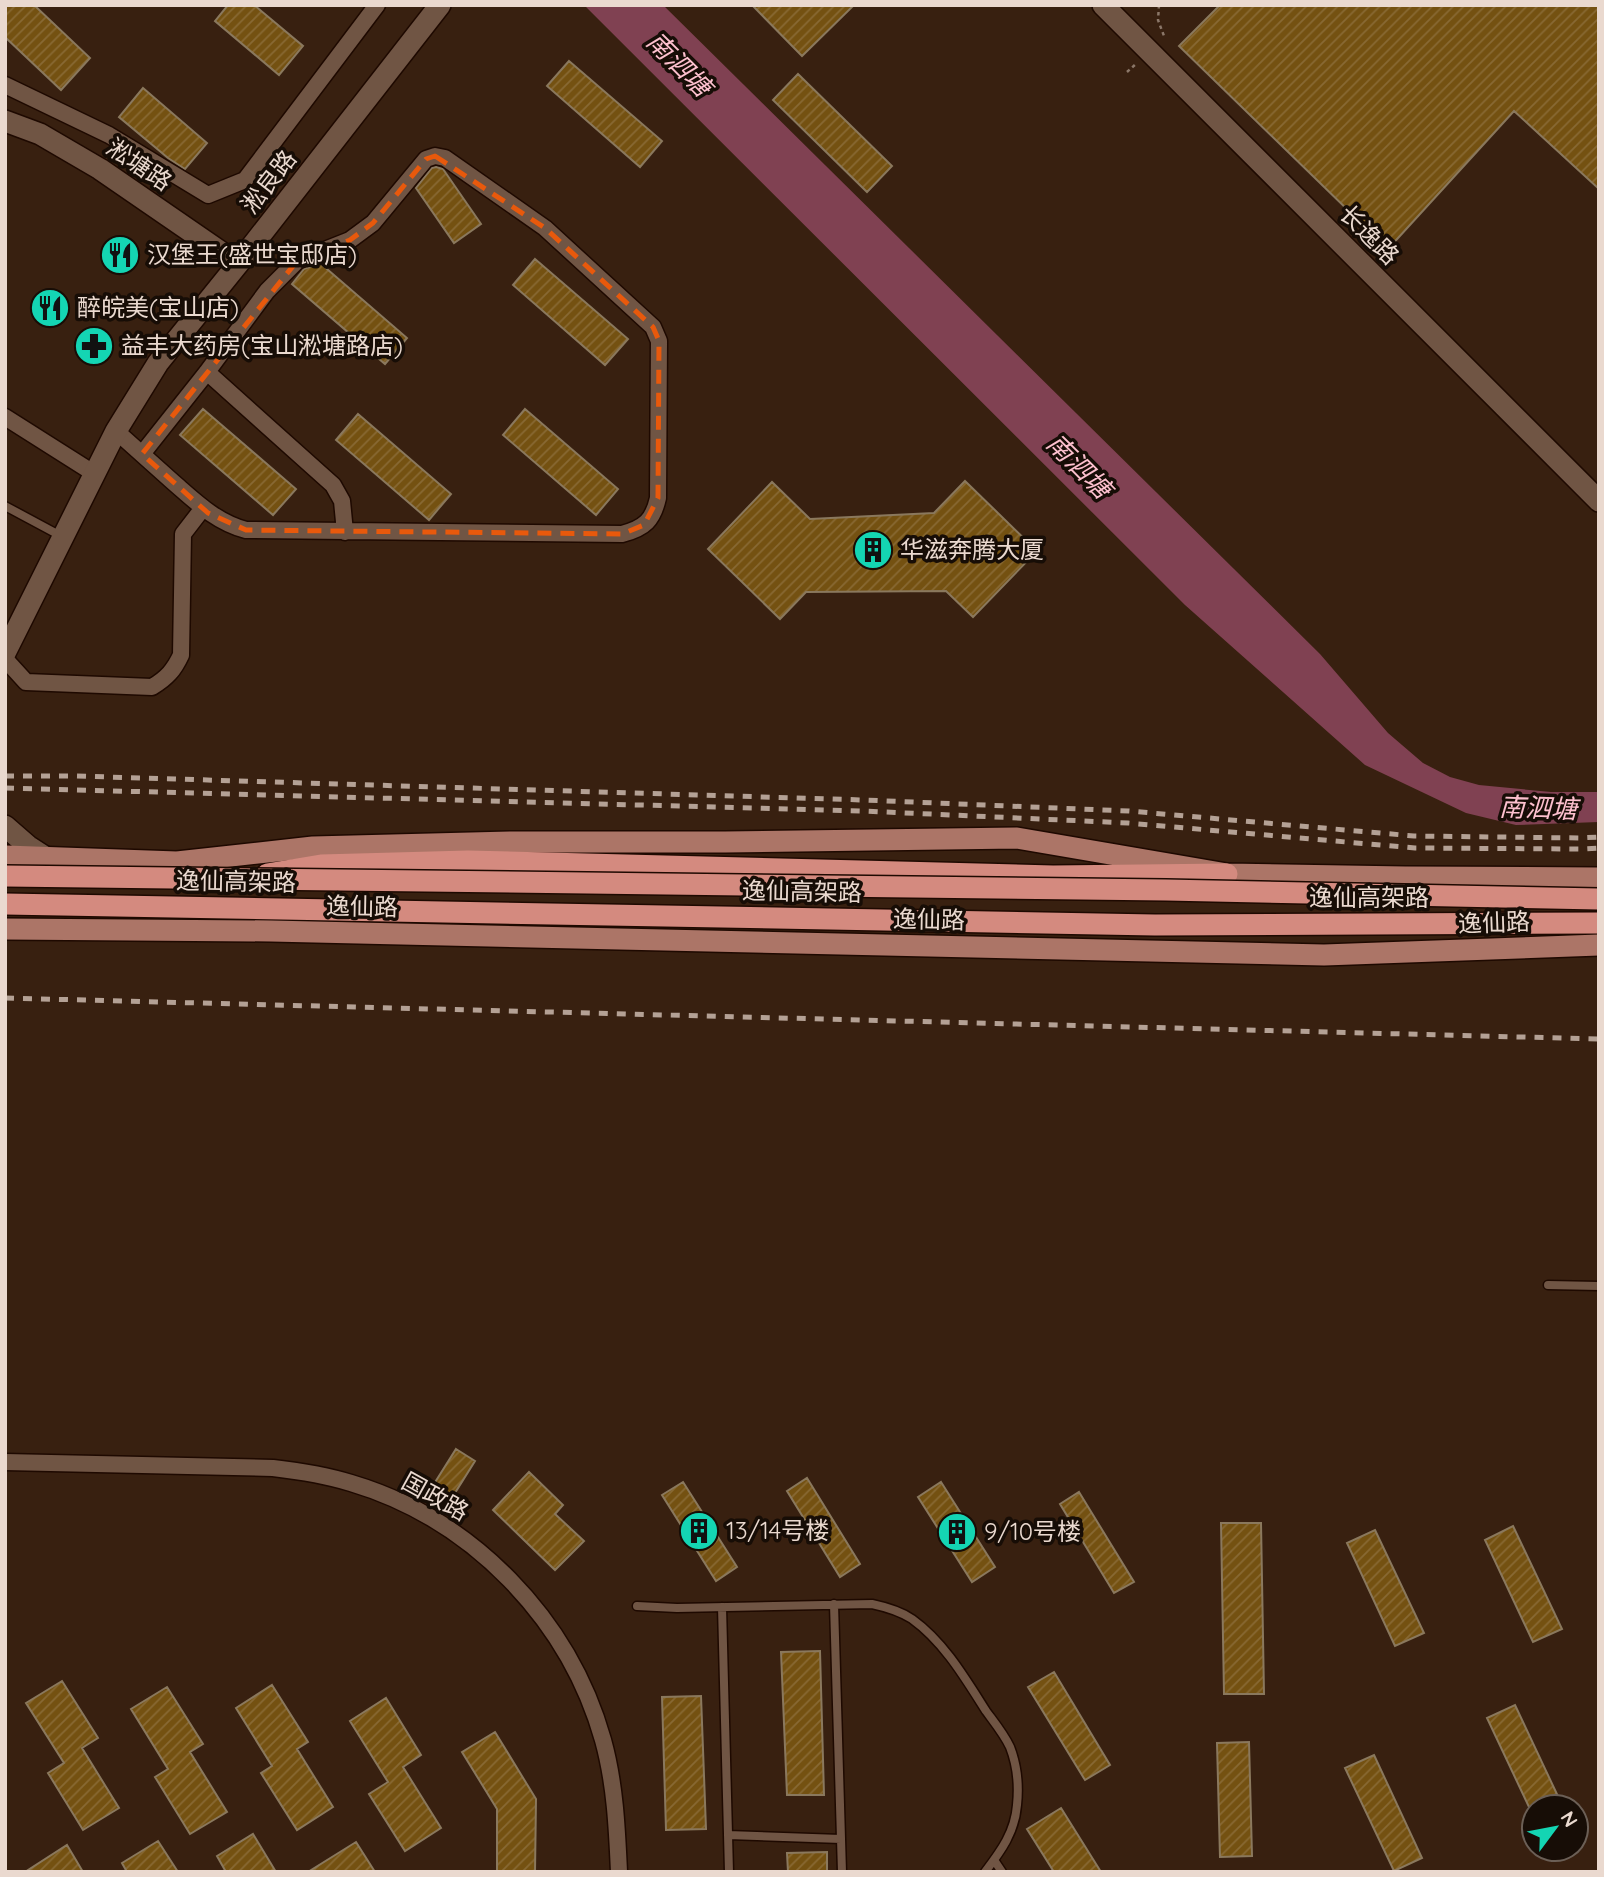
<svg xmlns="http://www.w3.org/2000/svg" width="1604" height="1877" font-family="Quicksand,'Noto Sans SC',sans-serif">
  <defs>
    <pattern id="building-hatch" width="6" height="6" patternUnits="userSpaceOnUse" patternTransform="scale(1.75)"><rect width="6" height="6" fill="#745111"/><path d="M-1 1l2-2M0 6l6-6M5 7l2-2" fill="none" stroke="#886933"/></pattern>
  </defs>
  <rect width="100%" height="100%" fill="#382010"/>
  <path fill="#804152" d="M584,5H663L1320,654L1388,733L1423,763L1450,777L1479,785L1551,792H1599V822L1516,825L1466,813L1365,765L1185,605Z"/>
  <path fill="url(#building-hatch)" stroke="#8a785d" stroke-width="2" d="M5,5H34L90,58L61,90L5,37Z
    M228,5H254L303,46L279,75L215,21Z
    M752,5H854L802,56Z
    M1220,5H1599V189L1514,111L1388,249L1179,46Z
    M569,61L662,141L640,167L547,86Z
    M798,74L892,166L867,192L773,100Z
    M143,88L207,143L185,169L168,158L119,117Z
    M436,167L443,169L481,224L454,243L416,188L432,168Z
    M535,259L628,339L605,365L513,285Z
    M320,263L407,338L385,364L292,284L304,269Z
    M203,409L296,489L273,515L180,435Z
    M525,409L618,489L596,515L503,435Z
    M358,414L451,494L429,520L336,440Z
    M965,481L1037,551L973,617L946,591L806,592L780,619L708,549L772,482L810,519L934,513Z
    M456,1449L475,1461L453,1496L434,1484Z
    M529,1472L563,1505L555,1514L584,1541L555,1570L493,1510Z
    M807,1478L860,1564L840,1577L787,1491Z
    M683,1482L737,1567L716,1581L662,1495Z
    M941,1482L995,1567L972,1582L918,1497Z
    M1079,1492L1134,1582L1114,1593L1060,1504Z
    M1221,1523H1261L1264,1694H1224Z
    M1513,1526L1562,1629L1533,1642L1485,1540Z
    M1375,1530L1424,1633L1395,1646L1347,1543Z
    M820,1651L824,1795H787L781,1652Z
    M1054,1672L1110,1765L1085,1780L1028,1687Z
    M62,1681L98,1738L82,1748L119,1808L83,1830L48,1773L64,1763L26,1703Z
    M272,1685L308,1742L297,1749L333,1807L297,1830L261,1773L272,1766L236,1708Z
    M167,1687L203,1744L190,1752L227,1812L190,1834L155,1777L168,1769L131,1709Z
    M701,1696L706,1829L666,1830L662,1697Z
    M386,1698L421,1755L403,1767L441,1828L405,1851L369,1794L388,1782L350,1721Z
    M1515,1705L1563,1807H1529L1487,1718Z
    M495,1732L536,1799L535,1872H497V1809L462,1752Z
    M1249,1742L1252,1856L1220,1857L1217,1743Z
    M1374,1755L1422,1858L1394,1871L1345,1768Z
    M1061,1808L1101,1872H1054L1027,1829Z
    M253,1834L276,1872H226L217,1856Z
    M158,1841L178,1872H127L122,1863Z
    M356,1842L375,1872H308Z
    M67,1845L83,1872H25Z
    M827,1852V1872H788L787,1853Z"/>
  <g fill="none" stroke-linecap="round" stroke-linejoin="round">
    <g stroke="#1e0900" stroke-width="11">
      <path id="lane" d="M5,506L61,536
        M1548,1285L1599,1286
        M834,1604L842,1872
        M637,1606L677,1608L872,1604C886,1607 900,1611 912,1619C944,1642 965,1678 986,1711C994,1722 1004,1734 1010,1747C1017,1765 1019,1786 1017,1805C1015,1832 1001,1851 985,1872
        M722,1607L729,1872
        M728,1835L841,1839
        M994,1860L1002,1872"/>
    </g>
    <g stroke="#1e0900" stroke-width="19">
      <path id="street" d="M5,85L109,135L208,195L245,180L377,5
        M207,372L333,485L342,501L345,532
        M5,417L95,474
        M116,431C135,448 154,465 173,482C196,502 216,522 246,530L622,534C645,528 653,520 658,498L659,341L653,327L545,228L445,158L435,156L426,159L373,223L350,240L297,261L267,291L207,372L142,454
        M5,659L26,682L152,687C167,678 174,670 181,655L183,534L203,508
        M5,1462L273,1468C299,1471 325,1475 351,1483C472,1519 569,1619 603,1740C615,1783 617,1828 619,1872"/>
    </g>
    <g stroke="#1e0900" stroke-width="24">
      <path id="secondary" d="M1103,5L1599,501
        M5,121L40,134L100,169L238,264
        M5,653L116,431L158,363L238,264L440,5
        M5,826L28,846L45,857"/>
    </g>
    <g stroke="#1e0900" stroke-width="24">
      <path id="primary" d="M5,856L177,862L313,847L512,842H725L1017,838L1227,874L1405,877L1599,878
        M5,929L271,931L1324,955L1599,945"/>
    </g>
    <g stroke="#1e0900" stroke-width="24">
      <path id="highway" d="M267,874L321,865L468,861L1053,876L1227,874
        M5,904L1155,925L1599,923"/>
    </g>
    <path stroke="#8b7769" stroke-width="2.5" stroke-dasharray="3.5 3.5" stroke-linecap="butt" d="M1159,5L1158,20L1164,36L1162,38
      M1127,72L1137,63"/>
    <use href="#lane" stroke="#705544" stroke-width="8"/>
    <use href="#street" stroke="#705544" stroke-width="16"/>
    <use href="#secondary" stroke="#705544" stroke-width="21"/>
    <use href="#primary" stroke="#ac7567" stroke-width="21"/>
    <use href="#highway" stroke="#d48a7f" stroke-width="21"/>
    <path stroke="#b4a195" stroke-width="5" stroke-dasharray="9 9" stroke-linecap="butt" d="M5,776H76L863,800L1129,811L1414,836L1580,838L1599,837
      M5,788L863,811L1128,823L1415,848L1581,849L1599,848
      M5,998L1599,1039"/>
    <g stroke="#1e0900" stroke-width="24" stroke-linecap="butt">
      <path id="highway-bridge" d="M5,876L1166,890L1599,899"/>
    </g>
    <use href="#highway-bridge" stroke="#d48a7f" stroke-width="21"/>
  </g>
  <path fill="none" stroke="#e8590c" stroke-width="5" stroke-dasharray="14 9" stroke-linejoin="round" d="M435,156L545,228L653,327L659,341L658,498L644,525L622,534L246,530L208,513L142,454L297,261L350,240L373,223L426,159Z"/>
  <defs>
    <g id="restaurant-disc" transform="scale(2.0125)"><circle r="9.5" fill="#14d5b3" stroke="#170d06"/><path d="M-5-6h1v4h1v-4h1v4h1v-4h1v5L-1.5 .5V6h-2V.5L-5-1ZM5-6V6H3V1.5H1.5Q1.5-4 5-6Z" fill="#111"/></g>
    <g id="pharmacy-disc" transform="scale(2.0125)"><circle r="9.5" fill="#14d5b3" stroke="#170d06"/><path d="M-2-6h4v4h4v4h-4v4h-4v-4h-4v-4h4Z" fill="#111"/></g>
    <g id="building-disc" transform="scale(2.0125)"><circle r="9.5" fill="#14d5b3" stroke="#170d06"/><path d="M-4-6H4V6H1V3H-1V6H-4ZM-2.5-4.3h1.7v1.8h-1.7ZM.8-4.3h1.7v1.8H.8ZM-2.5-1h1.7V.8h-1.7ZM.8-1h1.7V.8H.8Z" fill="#111"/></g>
  </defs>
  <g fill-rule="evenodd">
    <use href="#restaurant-disc" x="120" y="255"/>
    <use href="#restaurant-disc" x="50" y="308"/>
    <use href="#pharmacy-disc" x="94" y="346"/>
    <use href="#building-disc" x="873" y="550"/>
    <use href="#building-disc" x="699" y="1531"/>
    <use href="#building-disc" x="957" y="1532"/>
  </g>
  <g text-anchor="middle" stroke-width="7" stroke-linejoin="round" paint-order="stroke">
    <g font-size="24" fill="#ead9cf" stroke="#170d06">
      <text transform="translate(139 165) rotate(34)" y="8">淞塘路</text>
      <text transform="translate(269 182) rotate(-52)" y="8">淞良路</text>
      <text transform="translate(1369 235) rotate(45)" y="8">长逸路</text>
      <text transform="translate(236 882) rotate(1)" y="8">逸仙高架路</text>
      <text transform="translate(802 892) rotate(1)" y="8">逸仙高架路</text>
      <text x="1369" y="906">逸仙高架路</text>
      <text transform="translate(362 907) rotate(1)" y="8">逸仙路</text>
      <text transform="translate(929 920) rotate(1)" y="8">逸仙路</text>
      <text transform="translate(1494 923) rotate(-2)" y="8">逸仙路</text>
      <text transform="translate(435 1497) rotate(29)" y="8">国政路</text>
    </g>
    <g font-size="24" fill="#ead9cf" stroke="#170d06" text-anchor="start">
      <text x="147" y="263">汉堡王(盛世宝邸店)</text>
      <text x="77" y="316">醉皖美(宝山店)</text>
      <text x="121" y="354">益丰大药房(宝山淞塘路店)</text>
      <text x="900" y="558">华滋奔腾大厦</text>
      <text x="726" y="1539">13/14号楼</text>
      <text x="984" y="1540">9/10号楼</text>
    </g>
    <g font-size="26" font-style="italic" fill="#fdc0ce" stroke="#170d06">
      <text transform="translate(679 64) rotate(45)" y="9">南泗塘</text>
      <text transform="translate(1079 466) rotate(45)" y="9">南泗塘</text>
      <text transform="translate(1538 808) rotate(2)" y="9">南泗塘</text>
    </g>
  </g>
  <rect width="1604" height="1877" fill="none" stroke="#ead9cf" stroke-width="14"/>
  <g transform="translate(1555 1828) rotate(58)"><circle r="33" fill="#170d06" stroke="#6b5f56" stroke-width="2"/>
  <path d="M0-5L12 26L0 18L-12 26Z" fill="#14d5b3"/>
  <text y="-10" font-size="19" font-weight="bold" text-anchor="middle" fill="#ead9cf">N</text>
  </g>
</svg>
